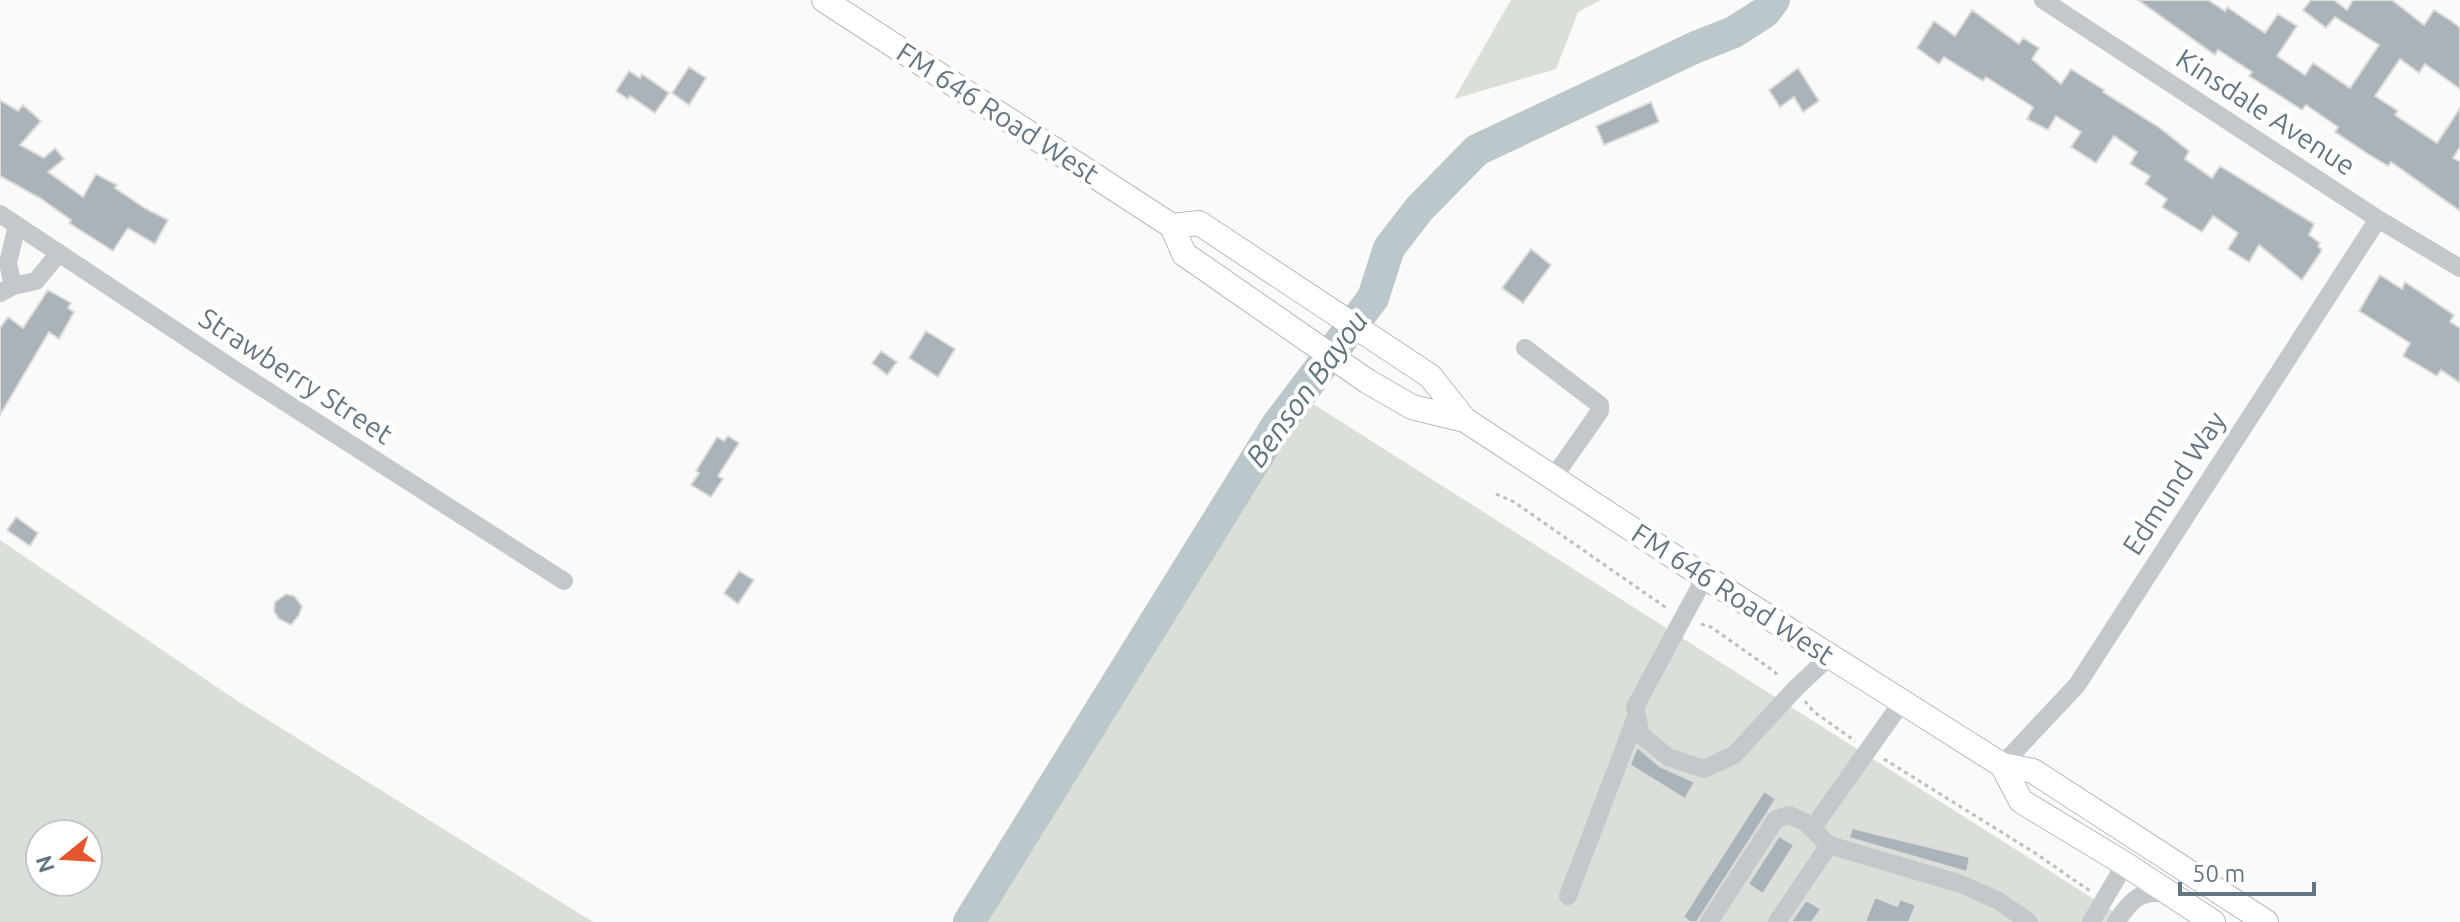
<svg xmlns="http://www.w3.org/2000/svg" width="2460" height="922" font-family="Ubuntu,sans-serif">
  <rect width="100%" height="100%" fill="#fafaf8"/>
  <path fill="#dadfd7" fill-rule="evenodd" d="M1511,0H1601L1578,12L1556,69L1454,99Z
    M1299,395L2130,922H974Z
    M0,540L236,700L593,922H0ZM40,834H88V882H40Z"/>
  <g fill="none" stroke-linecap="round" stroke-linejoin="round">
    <path stroke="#bbc7cb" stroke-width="32" d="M969,922L1277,425L1373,298L1389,248L1420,208L1477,150L1696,47L1734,32L1765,12L1774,0"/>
  </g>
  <path fill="#aab3b9" stroke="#dcdcda" stroke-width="2" d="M2138,0H2208L2225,11L2227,7L2265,33L2278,14L2297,26L2277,56L2305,75L2313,63L2350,88L2379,45L2335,17L2326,28L2303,10L2311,0H2334L2347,10L2353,0H2392L2424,25L2434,10L2453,22L2460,28V89L2425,64L2419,73L2400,59L2375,96L2398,111L2395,115L2437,143L2460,108V147L2453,158L2460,162V211L2391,162L2388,166L2368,154L2335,132L2338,127L2306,105L2302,110L2282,97L2249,76L2252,72L2218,50L2215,55Z
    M1972,10L2019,44L2023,38L2039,48L2032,59L2061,84L2071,69L2104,90L2103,92L2160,128L2189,151L2185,159L2212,178L2220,166L2314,224L2309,235L2320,243L2318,246L2322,250L2302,280L2259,245L2249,262L2228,249L2238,233L2213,216L2202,232L2162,207L2167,199L2145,184L2150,176L2130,164L2137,152L2114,136L2096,163L2071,147L2081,132L2056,116L2048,130L2027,119L2033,107L1986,77L1983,81L1944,57L1939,64L1917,48L1934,21L1955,36Z
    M689,67L706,78L689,105L672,93Z
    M1798,68L1819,101L1803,112L1794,97L1780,107L1769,90Z
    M629,71L640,78L642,74L669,93L655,113L630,96L628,99L616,91Z
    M0,100L18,111L23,105L41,121L20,145L44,158L55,148L64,159L48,172L83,197L96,174L117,185L115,188L146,209L168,220L155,244L128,228L113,251L69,223L71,220L40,198L0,176Z
    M1651,102L1659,122L1604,145L1596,126Z
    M1531,249L1551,265L1523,303L1502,288Z
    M2380,275L2402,289L2405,282L2454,315L2450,322L2460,328V383L2441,370L2437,376L2403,356L2410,343L2359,311Z
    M48,290L71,303L68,308L74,312L59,339L49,332L0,415V328L8,317L23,328Z
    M926,331L955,349L938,377L909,358Z
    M881,351L897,362L887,375L872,363Z
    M728,436L739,443L718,476L723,479L711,497L691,485L699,473L696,471L717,437L724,441Z
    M16,517L38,533L30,546L7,530Z
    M739,571L754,580L738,604L724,593Z
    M286,594L294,596L302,606L299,615L291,625L279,619L274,611L275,602Z
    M1637,747L1661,767L1695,782L1685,799L1630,765Z
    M1764,791L1776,799L1697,922H1690L1683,917Z
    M1852,828L1970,857L1967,872L1849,838Z
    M1779,836L1794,845L1763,894L1748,884Z
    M1875,897L1897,906L1900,899L1916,905L1909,922H1865Z
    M1806,900L1821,909L1812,922H1791Z"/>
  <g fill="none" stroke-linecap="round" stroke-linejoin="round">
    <g stroke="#b5babe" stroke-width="26">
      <path id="major" d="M824,0L1172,226L1184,254L1367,381L1412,407L1465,420
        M1172,226L1199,223L1430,376L1465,420L1705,577L2002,765L2033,771L2266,922
        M2002,765L2021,801L2125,864L2213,922"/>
    </g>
    <path stroke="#bbbfc2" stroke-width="3" stroke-dasharray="4 4" stroke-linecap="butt" d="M1496,494L1514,502L1668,609
      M1701,624L1711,627L1775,672L1779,678
      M1805,701L1813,711L1855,741
      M1884,759L2035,853L2090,891"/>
    <path stroke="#c3c8cc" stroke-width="18" d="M2043,0L2378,219L2460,268
      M0,214L238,372L564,581
      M13,286L36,281L59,253
      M0,293L13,286L8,263L17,225
      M1525,348L1600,405V411L1553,478
      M1705,577L1635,707L1641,735L1668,757L1704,769L1734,755L1795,689L1830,656
      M2002,765L2077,685L2378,219
      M1812,829L1902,702
      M1568,896L1636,717
      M1709,922L1776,819L1789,815L1805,822L1829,845L1961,884L1999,901L2029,922
      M1777,922L1829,845
      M2091,922L2125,864
      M2116,922C2132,899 2141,888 2170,895"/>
    <use href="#major" stroke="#fff" stroke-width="24"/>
  </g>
  <g text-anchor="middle" stroke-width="8" stroke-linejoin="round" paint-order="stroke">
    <g font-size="28" fill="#657683" stroke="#fff">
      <text transform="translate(2266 112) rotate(33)" y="10">Kinsdale Avenue</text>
      <text transform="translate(998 113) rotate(33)" y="10">FM 646 Road West</text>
      <text transform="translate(296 376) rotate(33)" y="10">Strawberry Street</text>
      <text transform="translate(2174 483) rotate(-57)" y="10">Edmund Way</text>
      <text transform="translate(1733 594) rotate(33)" y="10">FM 646 Road West</text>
    </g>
    <g font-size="30" font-style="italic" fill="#60757c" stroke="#fff">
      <text transform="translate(1307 389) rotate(-54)" y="10">Benson Bayou</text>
    </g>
  </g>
  <g transform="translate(64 858) rotate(252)"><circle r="38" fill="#ffffff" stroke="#c1c8cd" stroke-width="2"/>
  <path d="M0-6L14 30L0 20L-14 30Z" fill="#e4572e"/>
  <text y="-12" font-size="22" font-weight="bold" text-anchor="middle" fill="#657683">N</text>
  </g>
  <path d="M2180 882v12h134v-12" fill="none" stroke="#657683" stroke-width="4"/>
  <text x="2192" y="882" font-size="24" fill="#657683" stroke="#ffffff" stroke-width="6" paint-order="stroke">50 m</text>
</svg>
